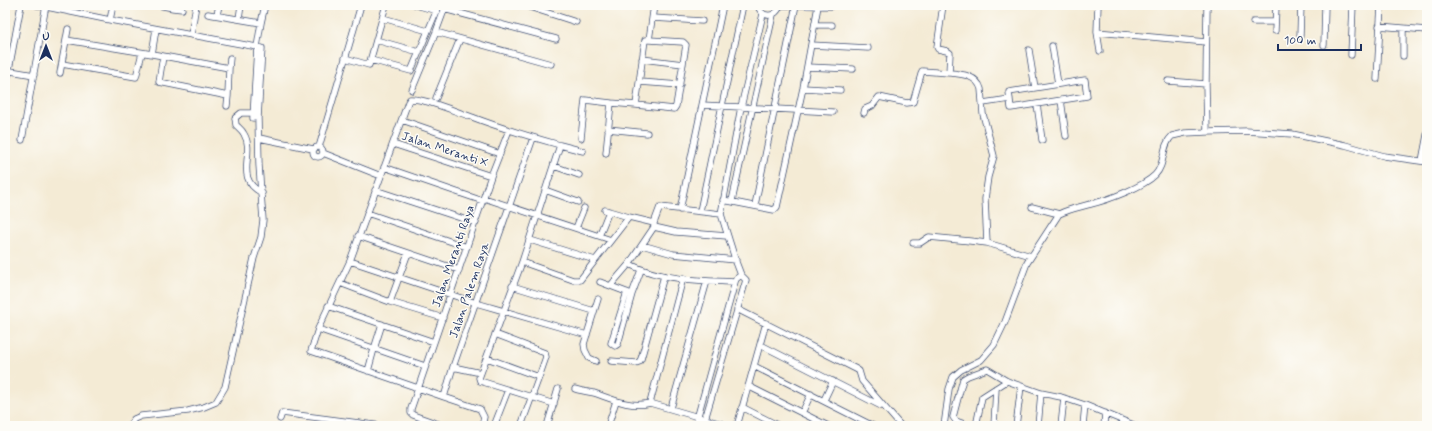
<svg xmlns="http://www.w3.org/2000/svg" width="1432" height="431" font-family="Mynerve,sans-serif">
  <rect width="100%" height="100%" fill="#fdfcf7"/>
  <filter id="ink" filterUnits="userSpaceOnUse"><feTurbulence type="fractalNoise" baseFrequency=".025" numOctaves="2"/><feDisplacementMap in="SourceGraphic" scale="8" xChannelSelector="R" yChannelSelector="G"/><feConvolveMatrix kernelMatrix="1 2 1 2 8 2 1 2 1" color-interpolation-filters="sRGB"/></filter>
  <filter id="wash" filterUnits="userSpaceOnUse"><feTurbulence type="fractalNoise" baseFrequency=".012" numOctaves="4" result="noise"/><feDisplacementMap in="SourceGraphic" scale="16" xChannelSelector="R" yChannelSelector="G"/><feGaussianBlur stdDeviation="0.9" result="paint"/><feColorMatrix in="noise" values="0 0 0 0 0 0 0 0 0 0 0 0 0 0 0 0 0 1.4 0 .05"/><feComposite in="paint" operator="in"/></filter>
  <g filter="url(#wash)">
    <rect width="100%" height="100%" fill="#f4ebd5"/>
  </g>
  <g filter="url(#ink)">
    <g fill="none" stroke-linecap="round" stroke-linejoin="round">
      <g stroke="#3c4b70" stroke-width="7">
        <path id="street" d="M37,5L110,20L262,48L258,118L259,165L263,220L261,237L254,258L225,387L216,402L204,407L188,411L141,416L134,419L129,426
          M158,5L173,8
          M172,5L173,8L182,9
          M416,5L437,11
          M523,5L576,22
          M758,5C761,19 777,18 780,5
          M780,5L832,6
          M943,5L937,47L938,49L947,51L950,53L949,73C961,74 977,75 981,89L983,114L994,156L988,177L985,199L987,243
          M1098,5L1097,32L1206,42
          M1207,5L1206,84L1207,132
          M444,9L556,39
          M208,14L261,23L265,5
          M217,15L219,5
          M383,18L428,31
          M653,18L702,21
          M239,19L241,5
          M110,20L113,5
          M1253,22H1275
          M815,25H832
          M1379,26L1427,30
          M1275,31L1276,5
          M436,32L551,64
          M1097,32L1100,51
          M191,35L196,5
          M1300,36L1301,5
          M66,40L68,29
          M376,40L419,52
          M649,40H645L636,105L674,109L676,106L686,45L683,42L649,40L654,5
          M811,45L868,48
          M1324,45L1325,5
          M1052,46L1058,84
          M1029,50L1035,88
          M152,54L229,68L228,96L159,82L163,56
          M1351,55L1353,5
          M1403,56V28
          M345,58L369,65L386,5
          M642,59L683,64
          M371,60L411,71L439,5
          M62,64L136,77L142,53
          M807,67L853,69
          M229,68L230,58
          M5,70L34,75
          M60,73L66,40L152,54L156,29
          M1377,79L1381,5
          M1085,80L1087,96L1011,108L1009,92Z
          M1168,81L1206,84
          M640,82L680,85
          M803,88L840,90
          M412,90L436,32L446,5
          M5,91L21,5
          M436,98L460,39
          M1061,100L1066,136
          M983,103L1010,99
          M1037,104L1042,140
          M702,105L833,112
          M227,106L228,96
          M253,113H241L235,118L236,125C239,128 242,130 244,134C256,154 233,178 262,193
          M864,113L865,109L872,106L879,97L907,103L913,102L922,71L949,73
          M253,118L257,47L261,23
          M402,120L500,154
          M608,129L647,133
          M259,138L313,149
          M581,138L585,100L611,103
          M22,140L46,5
          M393,144L491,176
          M313 152a5 5 0 1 1 10 0a5 5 0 1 1-10 0Z
          M319,147L361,5
          M323,153L381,176
          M606,153L611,103L636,105
          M1422,161L1427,135
          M554,166L579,175
          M384,167L483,201
          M375,190L476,223
          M545,190L578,202
          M484,198L611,240
          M723,200L774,210L777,207L803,88L818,6
          M732,201L773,15
          M755,205L796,5
          M1032,207L1059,214
          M605,210L629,217L654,223
          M680,210L723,5
          M700,211L743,5
          M367,213L467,247
          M654,227L676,232L727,236
          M576,228L584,208
          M358,236L459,270
          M599,236L609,211
          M530,240L595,260
          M913,243H920L929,237L970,241L987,243L1031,256
          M642,245L673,254L736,260
          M350,261L476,303L587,335
          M522,262L573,280H580L629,217
          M629,264C661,280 700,281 735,282
          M683,278L650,403L729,426
          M600,282L629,293
          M340,283L390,302L443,318
          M611,285L629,264L654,227V223L660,207L721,214
          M512,286L594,311
          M627,292L611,343L615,346L618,344L632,294L641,270
          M390,302L408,253
          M328,306L434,342
          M737,309L856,369L859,371L862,381L901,426
          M318,329L425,366
          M495,334L545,353L546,357L539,377
          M761,345L881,406
          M487,358L539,377L521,426
          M596,361L589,358L585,350L584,344L598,299
          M611,361L636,363L639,362L641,359L664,276
          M754,366L873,426
          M453,367L481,373
          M368,371L374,349L382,324
          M748,386L828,426
          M575,389C581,391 588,392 594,393C612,399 630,408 650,403
          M444,397L311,351L318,329L350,261L408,102L410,99C425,98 456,112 472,117C501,128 531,137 560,145
          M824,400L833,381
          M554,404L480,381L479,378L522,262L560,145L583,151
          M742,407L779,426
          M671,408L707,281
          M802,413L811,394
          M280,419L282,413L382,426
          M335,426V420
          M444,426L413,415L411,413V409L491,176L509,130
          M482,426L484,417L480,409L444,397L453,367L533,138
          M494,426L508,390
          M547,426L558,389
          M582,426H586
          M608,426L616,401
          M695,426L735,282L736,279L741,275
          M703,426L746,280L741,275L736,262L721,214L741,107L763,14
          M737,426L766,323
          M944,426L949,389L953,377L961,370L981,360L994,345L1005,322L1027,263L1059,214C1069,209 1080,207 1091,204C1108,200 1143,187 1155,175C1166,164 1161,146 1172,136L1185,133L1207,132L1246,131L1292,134L1345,145L1384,156L1427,162
          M970,426L956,421L953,417L963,379L968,376L987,369L1007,381L1041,393L1061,397L1085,405L1136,426
          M976,426L982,397L1007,381
          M994,426L996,388
          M1016,426L1021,386
          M1038,426L1041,393
          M1061,426L1064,398
          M1083,426L1085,405
          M1104,426L1105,413"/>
      </g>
      <use href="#street" stroke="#fff" stroke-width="5.5"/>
    </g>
  </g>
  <g text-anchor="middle" stroke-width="3" stroke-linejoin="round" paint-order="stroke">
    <g font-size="12" fill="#1b2f5e" stroke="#fdfcf7">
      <text transform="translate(445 149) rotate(18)" y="4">Jalan Meranti X</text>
      <text transform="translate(453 256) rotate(-71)" y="4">Jalan Meranti Raya</text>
      <text transform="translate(469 290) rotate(-71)" y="4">Jalan Palem Raya</text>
    </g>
  </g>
  <rect width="1432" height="431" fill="none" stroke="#fdfcf7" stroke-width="20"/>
  <g transform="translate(46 46)" stroke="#fdfcf7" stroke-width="3" paint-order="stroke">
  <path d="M0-3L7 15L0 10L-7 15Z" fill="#1b2f5e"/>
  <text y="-6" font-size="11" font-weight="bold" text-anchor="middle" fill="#1b2f5e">U</text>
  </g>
  <path d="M1278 44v6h83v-6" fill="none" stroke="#1b2f5e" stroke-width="2"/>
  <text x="1284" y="44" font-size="12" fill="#1b2f5e" stroke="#fdfcf7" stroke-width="3" paint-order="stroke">100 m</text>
</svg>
